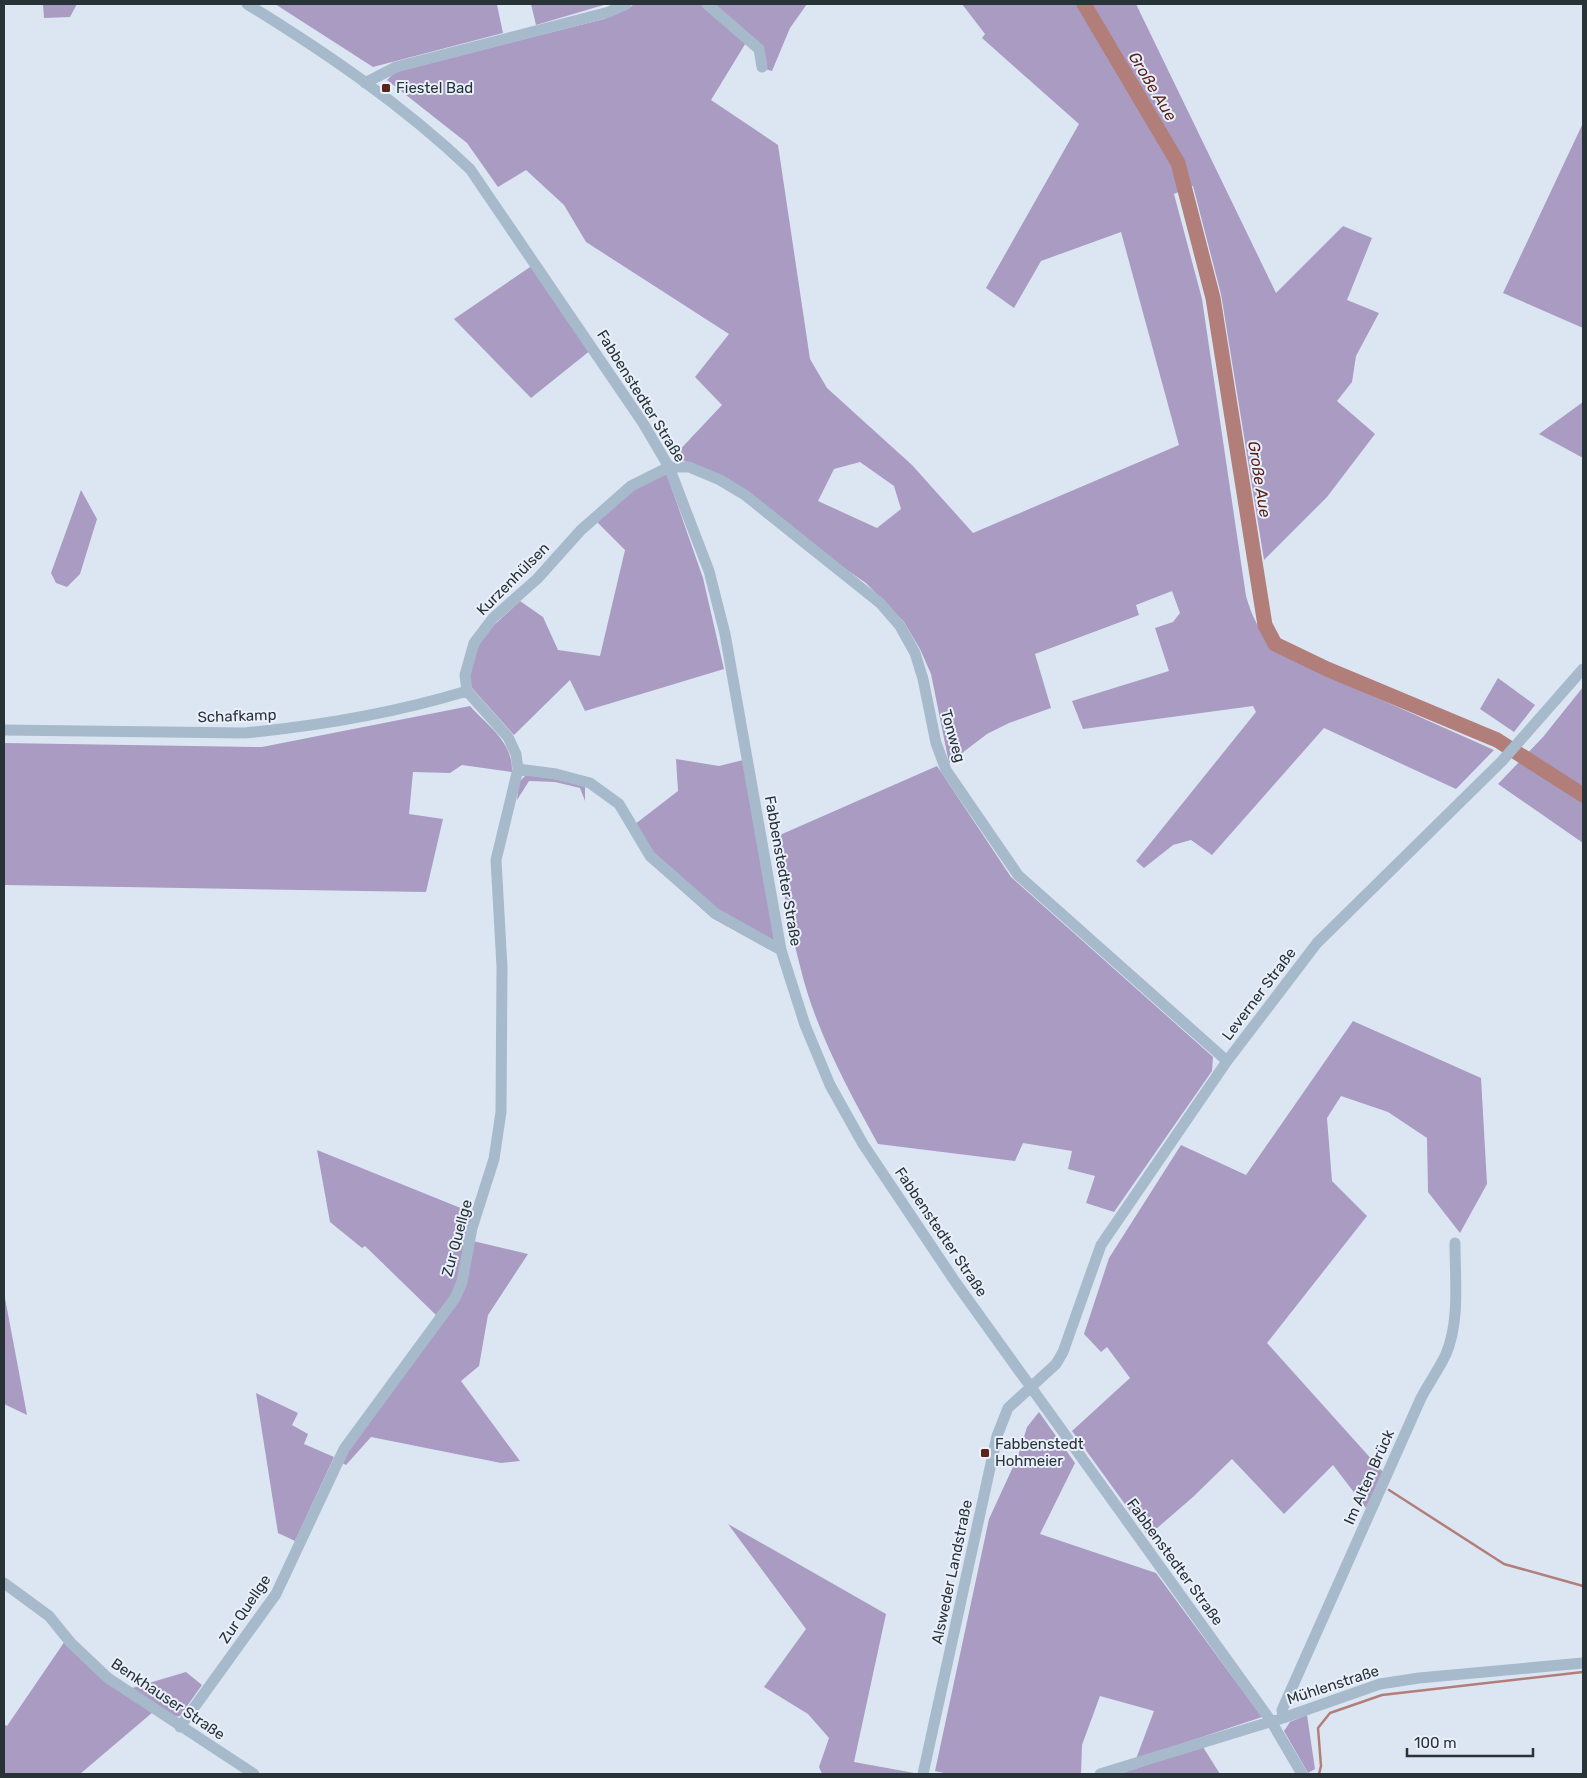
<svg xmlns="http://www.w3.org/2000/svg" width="1587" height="1778" font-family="Rubik,sans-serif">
  <rect width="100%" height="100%" fill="#dce6f3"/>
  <path fill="#aa9bc3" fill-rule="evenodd" d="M43,4H77L70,17L44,18Z
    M275,4H504L497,5L503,33L373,67Z
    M531,4H607L536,25Z
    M634,4H704L747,41L711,100L778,145L810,359L827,388L912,465L973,533L1179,445L1121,232L1041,261L1014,308L986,288L1079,124L982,38L985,34L962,4H1136L1276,293L1343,226L1372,238L1347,300L1379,313L1356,356L1352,382L1337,401L1375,434L1327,497L1264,560L1221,294L1193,186L1174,194L1202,299L1246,596C1255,627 1265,641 1292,660L1494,750L1456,789L1324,728L1212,855L1191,840L1173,845L1144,868L1136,861L1256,712L1253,706L1083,729L1072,701L1169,671L1155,628L1173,622L1180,613L1172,591L1136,605L1139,615L1035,654L1051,708L1009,723L987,734L949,763L931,674L920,649L904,622L866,583L690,463L673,457L722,405L695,377L729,334L586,242L564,205L526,170L498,187L467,143L387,80L395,72L604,19L628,9ZM860,462L894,486L901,509L877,528L818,501L834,469Z
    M710,4H807L790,28L772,71L765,69L761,49Z
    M1583,123V328L1503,293Z
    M533,265L591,350L531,398L454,319Z
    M1583,402V458L1539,434Z
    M666,472L703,578L724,669L585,711L570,680L514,735L472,688L469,675L476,649L491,628L520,601L543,617L558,650L600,656L625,550L596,521L634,489Z
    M81,490L97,519L80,574L67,587L56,583L51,573Z
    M1498,678L1535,705L1514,732L1480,709Z
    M1583,687V843L1498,784L1543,737Z
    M470,706C489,727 513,742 512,772L462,765L450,773L413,772L409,814L443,819L426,892L4,885V743L262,747Z
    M676,759L719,766L743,760L775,942L768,949L712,918L659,870L630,828L678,791Z
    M937,766L1011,877L1213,1057L1212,1071L1114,1212L1086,1203L1095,1176L1068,1169L1072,1151L1023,1143L1015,1161L878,1144C847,1088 815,1029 800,966C789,924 782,881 773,838Z
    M527,774L585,785V801L580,788L555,782L529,781L517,800L519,782Z
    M1353,1021L1481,1078L1487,1184L1460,1233L1428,1192L1427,1138L1388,1112L1341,1096L1327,1118L1332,1181L1367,1216L1267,1343L1383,1472L1366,1508L1333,1465L1284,1514L1232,1459L1193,1497L1148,1536L1072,1431L1130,1378L1107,1347L1101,1352L1084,1334L1109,1258L1181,1145L1246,1175Z
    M317,1150L473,1213L459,1274L453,1293L436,1315L365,1246L362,1248L330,1222Z
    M473,1241L528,1254L488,1315L479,1366L461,1381L520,1461L501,1463L371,1437L346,1465L340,1462L457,1300Z
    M5,1298L27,1415L4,1404Z
    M256,1393L298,1413L292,1425L308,1434L304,1444L334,1457L295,1541L278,1533Z
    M1039,1412L1075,1463L1040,1534L1156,1573L1262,1717L1136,1759L1154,1711L1100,1696L1082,1745L1081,1774H948L935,1771L989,1519L1018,1456L1027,1427Z
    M728,1524L886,1614L854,1762L920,1774H822L819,1767L829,1738L808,1714L764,1687L806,1629Z
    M65,1641L153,1712L80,1774H4V1724L7,1726Z
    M186,1672L202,1685L180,1716L175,1717L132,1688Z
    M1307,1715L1315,1769L1308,1773L1284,1731L1290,1722Z
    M1203,1747L1220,1774H1119Z"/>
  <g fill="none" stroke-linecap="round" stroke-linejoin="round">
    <path stroke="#b27e7a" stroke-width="2.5" d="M1389,1490L1504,1564L1583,1586
      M1319,1774L1321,1766L1318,1728L1330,1713L1382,1695L1583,1672"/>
    <path stroke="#b27e7a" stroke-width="15" d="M1084,4L1178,163L1213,298L1265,625L1275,644L1327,669L1497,740L1583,795"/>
    <path stroke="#a7bacc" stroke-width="11" d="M247,4C325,52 403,105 470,169L643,423L669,467L709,571L725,634L781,950L805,1025L830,1085L863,1144L956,1283L1271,1721L1302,1774
      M707,4L759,49L762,67
      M365,83L396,67L609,12L626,4
      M4,730L245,733C317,726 398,712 467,691
      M781,950L715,913L650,856L619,804L590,783L556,774L518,769L516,754L508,737L467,691L465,675L474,643L493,618L537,579L581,530L631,486L669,467H689L720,480L745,495L880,603L900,626L915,653L923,679L936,743L946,770L1018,875L1227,1061
      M4,1583L49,1616L71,1643L108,1678L254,1774
      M1283,1718L1282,1710L1421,1398C1429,1383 1439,1369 1446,1354C1460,1321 1455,1279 1455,1243
      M180,1727L276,1594L344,1449L455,1298L462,1282L472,1228L494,1159L501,1112L502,967L496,860L518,769
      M923,1774L997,1436L1008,1408L1056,1364L1063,1352L1101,1245L1227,1061L1317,943L1502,761L1583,669
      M1100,1774L1283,1718L1380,1684L1419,1678L1583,1663"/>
  </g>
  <g fill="#5c231c" stroke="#e9f0fb" stroke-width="2">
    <rect x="381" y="83" width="10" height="10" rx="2.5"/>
    <rect x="980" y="1448" width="10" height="10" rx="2.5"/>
  </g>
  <g text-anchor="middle" stroke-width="4" stroke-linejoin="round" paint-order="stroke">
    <g font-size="15" fill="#283338" stroke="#e9f0fb" text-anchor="start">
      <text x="396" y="93">Fiestel Bad</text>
      <text x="995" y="1449">Fabbenstedt<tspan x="995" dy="17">Hohmeier</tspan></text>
    </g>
    <g font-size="15" fill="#283338" stroke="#e9f0fb">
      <text transform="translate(641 396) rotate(58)" y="5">Fabbenstedter Straße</text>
      <text transform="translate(513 579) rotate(-45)" y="5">Kurzenhülsen</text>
      <text transform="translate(237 716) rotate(-2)" y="5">Schafkamp</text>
      <text transform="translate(953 736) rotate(74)" y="5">Tonweg</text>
      <text transform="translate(783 871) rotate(80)" y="5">Fabbenstedter Straße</text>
      <text transform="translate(1259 994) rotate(-53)" y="5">Leverner Straße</text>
      <text transform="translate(941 1232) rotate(56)" y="5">Fabbenstedter Straße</text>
      <text transform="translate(457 1238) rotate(-75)" y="5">Zur Quellge</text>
      <text transform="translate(1369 1477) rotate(-66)" y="5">Im Alten Brück</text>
      <text transform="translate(1175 1562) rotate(54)" y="5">Fabbenstedter Straße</text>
      <text transform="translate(952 1572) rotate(-78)" y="5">Alsweder Landstraße</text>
      <text transform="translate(245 1609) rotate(-56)" y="5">Zur Quellge</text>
      <text transform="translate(1333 1685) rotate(-18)" y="5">Mühlenstraße</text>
      <text transform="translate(168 1699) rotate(34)" y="5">Benkhauser Straße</text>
    </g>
    <g font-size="16" font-style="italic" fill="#5c231c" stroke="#e9f0fb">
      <text transform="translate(1153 86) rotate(59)" y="6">Große Aue</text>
      <text transform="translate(1260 479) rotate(81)" y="6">Große Aue</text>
    </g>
  </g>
  <rect width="1587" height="1778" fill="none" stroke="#283338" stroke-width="10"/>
  <path d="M1407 1748v8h126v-8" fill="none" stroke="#283338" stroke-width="2.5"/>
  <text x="1414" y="1748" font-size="15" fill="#283338" stroke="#e9f0fb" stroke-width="4" paint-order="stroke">100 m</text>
</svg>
